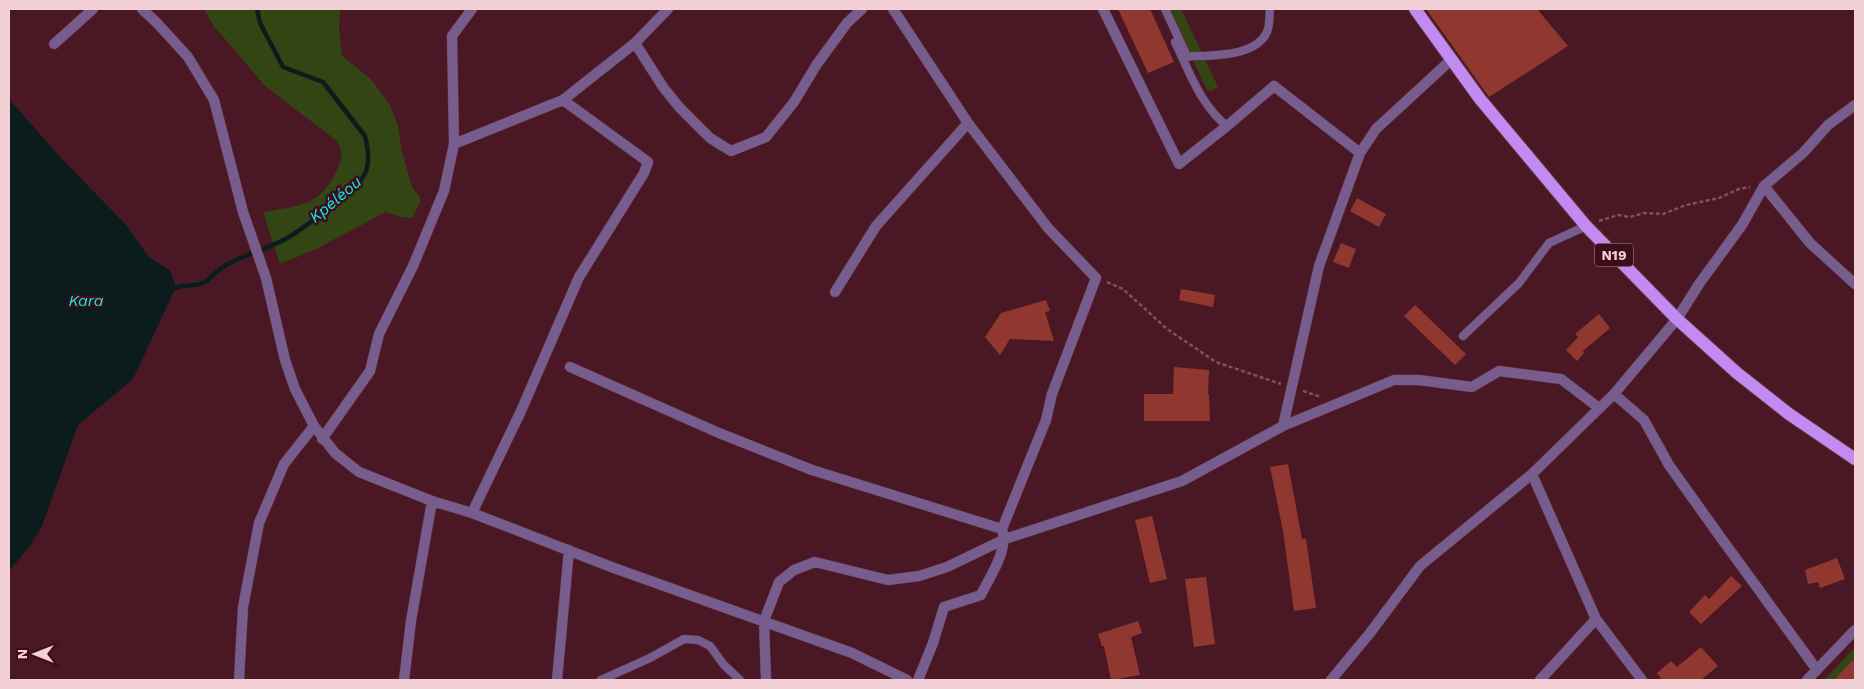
<svg xmlns="http://www.w3.org/2000/svg" width="1864" height="689" font-family="'Work Sans',sans-serif">
  <rect width="100%" height="100%" fill="#4a1824"/>
  <path fill="#324513" d="M204,9H340L339,29L342,56L371,79L390,105L398,126L402,152L412,187L420,197V203L412,218L401,217L386,212L316,249L280,264L263,212C295,206 319,207 335,174C342,160 344,155 337,141L265,86L213,25Z
    M1169,9H1181L1218,87L1211,91L1207,90Z
    M1855,647V680H1824Z"/>
  <path fill="#0a1c1b" d="M9,99L63,160L127,226L148,256L170,271L176,287L133,379L78,425L42,526L30,546L9,571Z"/>
  <g fill="none" stroke-linecap="round" stroke-linejoin="round">
    <path stroke="#0a1c1b" stroke-width="4.5" d="M172,290C181,283 194,288 205,282C212,277 218,270 226,265C246,254 269,249 289,237C305,227 353,192 363,177C371,166 368,148 365,136L323,82L283,67L260,23L257,9"/>
  </g>
  <path fill="#903830" d="M1118,9H1150L1174,62L1148,73Z
    M1426,9H1537L1568,46L1489,97Z
    M1357,198L1386,214L1379,227L1350,211Z
    M1341,243L1356,249L1349,268L1333,262Z
    M1181,289L1215,295L1213,307L1179,300Z
    M1046,300L1050,311L1045,312L1054,341L1010,339L1000,355L985,337L1001,313Z
    M1415,305L1466,354L1455,365L1404,316Z
    M1599,314L1610,328L1583,351L1584,353L1577,361L1566,350L1578,337L1575,334Z
    M1174,367L1209,370L1208,394H1209L1210,421H1144V394H1173Z
    M1288,464L1302,539H1306L1316,608L1294,611L1283,531L1270,467Z
    M1152,516L1167,579L1150,583L1135,520Z
    M1837,558L1845,579L1820,588L1818,582L1808,584L1805,570Z
    M1731,576L1742,586L1701,624L1689,612L1705,595L1709,599Z
    M1206,577L1215,644L1194,647L1185,579Z
    M1138,621L1142,633L1131,637L1140,675L1111,680L1104,646H1102L1098,634Z
    M1701,647L1718,666L1701,680H1662L1657,673L1671,661L1677,667Z
    M1855,658V680H1834Z"/>
  <g fill="none" stroke-linecap="round" stroke-linejoin="round">
    <g stroke="#653540" stroke-width="9">
      <path id="service" d="M1165,9L1185,52
        M1175,42C1189,71 1201,106 1227,126
        M1183,59C1189,55 1195,56 1202,56C1222,55 1257,54 1267,32C1270,26 1269,16 1270,9
        M1463,336L1519,283L1549,243L1586,226
        M601,680L650,658L684,639L698,640L710,646L724,665L740,680"/>
    </g>
    <g stroke="#653540" stroke-width="11">
      <path id="minor" d="M142,9L157,23L188,57L214,100L243,212L266,278L285,360L295,389L314,426L335,453L359,472L432,501L472,513L614,568L852,653L907,680
        M893,9L968,123L1048,228L1096,278L1052,394L1046,420L1002,529C1009,550 990,576 981,595L944,607L933,643L918,680
        M1103,9L1179,164L1227,126L1274,86L1360,153
        M635,43L663,87L679,107L710,138L731,151L766,137L794,102L817,64L847,23L862,9
        M54,44L93,9
        M454,144L563,100L635,43L668,9
        M1764,186L1810,243L1855,284
        M835,292L876,226L968,123
        M570,367L719,433L812,470L1002,529
        M1614,394L1644,420L1669,465L1716,531L1817,670
        M1283,426L1319,266L1360,153L1376,129L1452,59
        M322,439L370,371L379,334L413,266L444,191L454,144L452,36L472,9
        M1532,474L1596,619L1642,680
        M472,513L521,411L579,277L644,173L648,162L563,100
        M239,680L243,607L259,523L284,464L314,426
        M404,680L411,621L432,501
        M557,680L569,550
        M766,680L764,621L779,582L794,570L815,562L888,580L919,576L947,567L1005,539L1182,481L1283,426L1394,380H1419L1472,387L1499,371L1561,379L1599,408
        M1331,680L1370,633L1420,566L1532,474L1614,394L1677,319L1699,284L1742,225L1764,186L1803,153L1828,125L1855,105
        M1540,680L1596,619
        M1807,680L1855,630"/>
    </g>
    <g stroke="#653540" stroke-width="14">
      <path id="primary" d="M1415,9L1480,99L1586,226L1677,319L1737,373L1789,414L1855,459"/>
    </g>
    <path stroke="#7e515b" stroke-width="2.5" stroke-dasharray="4 2.5" stroke-linecap="butt" d="M1599,221L1618,215L1630,217L1644,213L1663,214L1686,205L1719,198L1739,189L1750,187
      M1107,282L1123,289L1167,329L1216,362L1281,384
      M1303,391L1321,397"/>
    <use href="#service" stroke="#775d8e" stroke-width="8"/>
    <use href="#minor" stroke="#775d8e" stroke-width="10"/>
    <use href="#primary" stroke="#c28bf1" stroke-width="12"/>
  </g>
  <g text-anchor="middle" stroke-width="5" stroke-linejoin="round" paint-order="stroke">
    <rect fill="#3e0d1b" stroke="#bc969d" stroke-width="1" x="1595" y="243.5" width="38" height="23" rx="4"/>
    <g font-size="14" font-weight="bold" fill="#f2d0d5">
      <text x="1614" y="260">N19</text>
    </g>
    <g font-size="16" font-style="italic" fill="#00f2e5" stroke="#3e0d1b">
      <text transform="translate(335 199) rotate(-40)" y="6">Kpéléou</text>
      <text x="86" y="306">Kara</text>
    </g>
  </g>
  <rect width="1864" height="689" fill="none" stroke="#f2d0d5" stroke-width="20"/>
  <g transform="translate(35 654) rotate(270)" stroke="#3e0d1b" stroke-width="4" paint-order="stroke">
  <path d="M0-4L9 19L0 12L-9 19Z" fill="#f2d0d5"/>
  <text y="-8" font-size="14" font-weight="bold" text-anchor="middle" fill="#f2d0d5">N</text>
  </g>
</svg>
